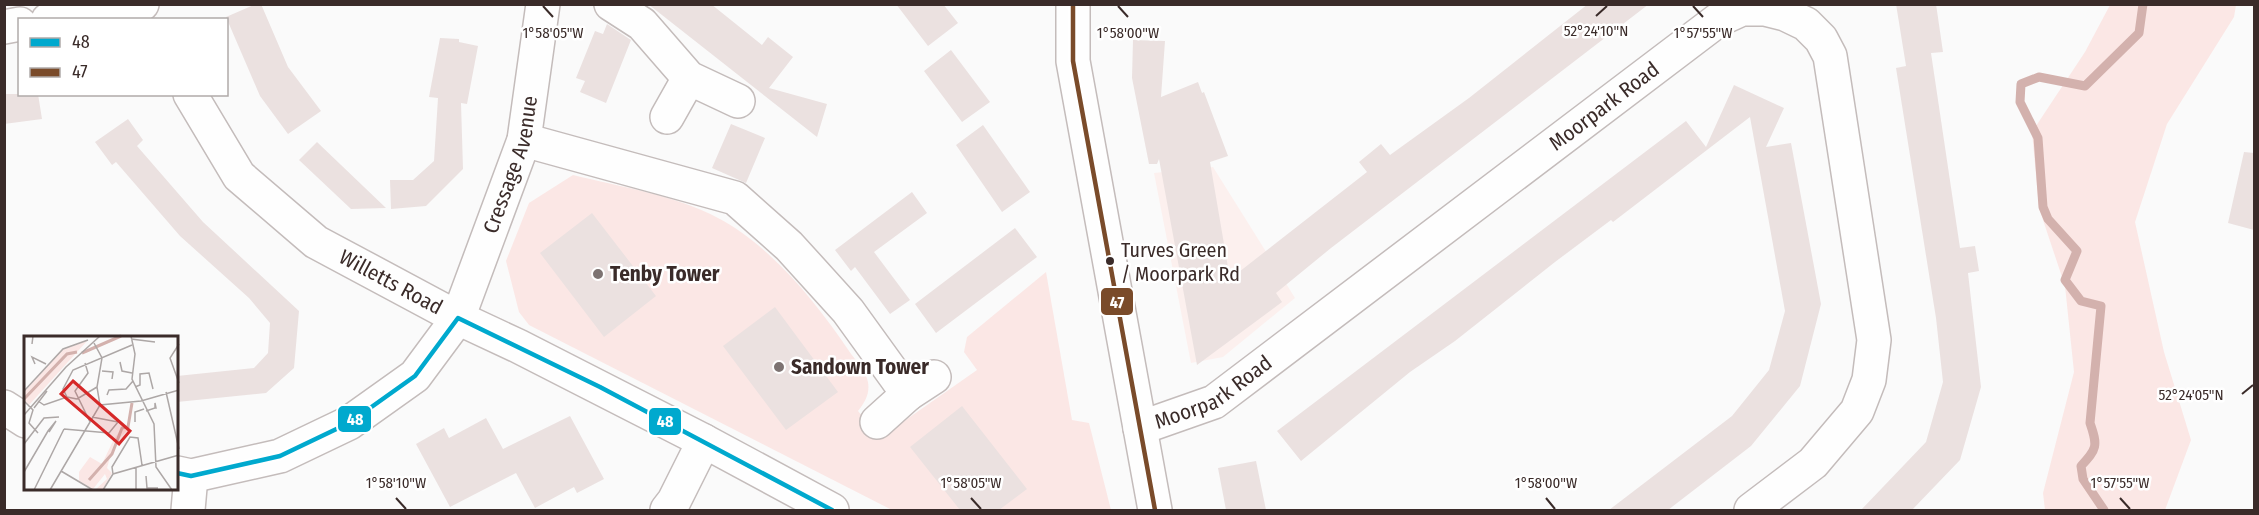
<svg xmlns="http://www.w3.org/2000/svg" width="2259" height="515" font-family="'Fira Sans Condensed',sans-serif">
  <rect width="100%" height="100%" fill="#fafafa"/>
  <path fill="#fcf0ee" d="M1213,167L1295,298L1223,357L1191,363L1154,173Z"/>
  <path fill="#fbe7e5" d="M2110,5H2236L2234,17L2167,124L2135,222L2164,352L2191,440L2165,510H2045L2043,493L2074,372L2065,286L2039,208L2032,132L2085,52Z
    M573,175C621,187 675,195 718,218C771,246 816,302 849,351C855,360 866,371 868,382C870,394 865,402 858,411L880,438L977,370L964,352L967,337L1046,272L1072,420L1089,423L1111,510H892L529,325L519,312L506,261L529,203Z"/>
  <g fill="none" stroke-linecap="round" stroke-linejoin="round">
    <path stroke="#d3b1ad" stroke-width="9" d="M2104,510L2083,479L2081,466C2097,449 2098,446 2090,423L2101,306L2081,301L2065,280L2077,251L2048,219L2043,207L2038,138L2020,102L2021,84L2039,77L2085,86L2139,33L2143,4"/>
  </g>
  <path fill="#ebe1e0" d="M256,4H261L288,67L321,111L288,134L260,96L226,17Z
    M648,4H711L762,45L768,37L793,57L769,88L827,104L817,137Z
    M896,4H943L958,23L928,46Z
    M1588,4H1649L1331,248L1276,293L1282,302L1197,365L1159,159L1157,164H1149L1132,78L1133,40L1165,41L1161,97L1198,82L1202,93L1204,92L1228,156L1210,162L1230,279L1367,172L1359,162L1381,144L1390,155L1469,98Z
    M1896,4H1936L1943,52L1931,53L1960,248L1975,246L1979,271L1968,273L1981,387L1960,460L1912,510H1861L1926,442L1943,382L1936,318L1896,68L1906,66Z
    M607,24L631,40L606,103L580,92L585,81L576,78L595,31L603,34Z
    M440,38L459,39V42L478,46L467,104L461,103L463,169L426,206L391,209L390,180H413L434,161L438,98L429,97Z
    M951,50L990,102L962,122L924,71Z
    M1734,85L1784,108L1766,147L1791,143L1821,304L1800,386L1751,446L1668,510H1609L1732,416L1769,370L1785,311L1750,117L1613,222L1611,220L1555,262L1455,341L1410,372L1301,461L1277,431L1686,121L1706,147Z
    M4,94H38L42,119L4,124Z
    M128,119L143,140L137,146L203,222L299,311L294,368L266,393L177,402V376L254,368L268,353L270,323L249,298L180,236L116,162L112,165L95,142Z
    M731,124L765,138L746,183L712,168Z
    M983,125L1030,192L1002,212L956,145Z
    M317,142L386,208L351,209L299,160Z
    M2244,152L2254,153V230L2228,223Z
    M912,192L927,213L874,252L910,300L890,314L855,267L851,271L835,250Z
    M592,213L656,296L604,337L540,253Z
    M1015,228L1037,257L936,333L915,304Z
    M775,307L838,392L786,430L723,346Z
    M962,406L1027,489L999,510H960L910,447Z
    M570,416L604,479L577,493L574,487L535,508L516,473L450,507L416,444L444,428L449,438L486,418L503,449Z
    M1256,461L1266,510H1226L1218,468Z"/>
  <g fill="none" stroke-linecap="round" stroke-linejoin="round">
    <g stroke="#c4bcbb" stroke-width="36">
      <g id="street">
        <path d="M611,4L642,24L689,78L738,101"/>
        <path d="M48,20L142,4"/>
        <path d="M4,27L20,24"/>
        <path id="s1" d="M190,94L239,176L316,242L458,318L518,346L704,441L832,510"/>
        <path d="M667,117L689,78"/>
        <path d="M524,140L735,198L789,246L848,311L908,394L934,377"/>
        <path d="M4,407L26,421"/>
        <path d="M877,422L908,394"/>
        <path id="s2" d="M1140,428L1214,402L1718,20L1742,9H1765L1785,14L1806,24L1821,39L1830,56L1874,340L1869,380L1857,411L1813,463L1751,510"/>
        <path id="s3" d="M177,473L191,476L280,456L349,423L415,376L458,318L524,140L543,4"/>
        <path d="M188,510L191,476"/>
        <path d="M667,510L674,501L704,441"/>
      </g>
    </g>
    <g stroke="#c4bcbb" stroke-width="36">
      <path id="secondary" d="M1073,4V61L1155,510"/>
    </g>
    <use href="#street" stroke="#fefefe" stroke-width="33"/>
    <use href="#secondary" stroke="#fefefe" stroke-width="33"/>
    <g stroke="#fff" stroke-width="9">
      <path id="bus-1" d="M177,473L191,476L280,456L349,423L415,376L458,318L600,387L832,510"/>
    </g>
    <g stroke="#fff" stroke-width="9">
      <path id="bus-2" d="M1073,4V61L1155,510"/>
    </g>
    <use href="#bus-1" stroke="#00a9ce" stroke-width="4.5"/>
    <use href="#bus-2" stroke="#7a4b2a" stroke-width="4.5"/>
  </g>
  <path fill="none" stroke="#3a2b29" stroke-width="2" d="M543,6L553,17M1118,6L1128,17M1693,6L1703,17M1596,16L1607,6M2242,394L2253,385M396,498L406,509M971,498L981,509M1546,498L1555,509M2120,498L2130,509"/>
  <circle fill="#3a2b29" stroke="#fff" stroke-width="2" cx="1110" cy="261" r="5"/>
  <g fill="#7d7372" stroke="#fff" stroke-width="2">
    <circle cx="598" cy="274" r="6"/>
    <circle cx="779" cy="367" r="6"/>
  </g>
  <g text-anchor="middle" stroke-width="5" stroke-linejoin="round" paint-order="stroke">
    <g font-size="20" fill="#3a2b29" stroke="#fff" text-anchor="start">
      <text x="1121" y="257">Turves Green<tspan x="1121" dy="24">/ Moorpark Rd</tspan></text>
    </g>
    <g font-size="21" fill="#3a2b29" stroke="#fff">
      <text dy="7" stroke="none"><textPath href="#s2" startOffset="568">Moorpark Road</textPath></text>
      <text dy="7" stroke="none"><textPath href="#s3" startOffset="498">Cressage Avenue</textPath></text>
      <text dy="7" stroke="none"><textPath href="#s1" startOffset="282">Willetts Road</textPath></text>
      <text dy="7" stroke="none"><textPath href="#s2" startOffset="82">Moorpark Road</textPath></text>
    </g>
    <g font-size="21" font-weight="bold" fill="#3a2b29" stroke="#fff" text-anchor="start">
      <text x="610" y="281">Tenby Tower</text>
      <text x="791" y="374">Sandown Tower</text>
    </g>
  </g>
  <g transform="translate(24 336)">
    <rect width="154" height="154" fill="#fafafa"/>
    <path d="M63,5L5,69L0,64V56L38,14ZM107,91L90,107L83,132L88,137L79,153L71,154L83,143L81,138L69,153L55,145V136L66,121L78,128L90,103L97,93Z" fill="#fbe7e5"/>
    <path fill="none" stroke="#d3b1ad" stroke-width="3" d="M58,17L97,0M0,63L43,18L53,16M65,144L88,118L98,92L104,91L108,67"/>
    <path fill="none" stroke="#ada7a6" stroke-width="1.5" d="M107,0L111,18L108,43L130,88L132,131L148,154M107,3L131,6M70,7L78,22L73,51L76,69M8,8L9,0H20M155,8L146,22L155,47M96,26L98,35L108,37M61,27L64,37L51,55L66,86M11,28L8,21L22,28M78,35L89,36L88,43M111,51L116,49V38L125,37L129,53M0,55L39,13L64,4M142,56L155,113M83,59L85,54L102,53L109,45M53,63L43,61L39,53L49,34L108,9M53,63L73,51M0,65L9,74L5,87L14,97M14,65L20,69L43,61M10,72L23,55M122,75L131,72V67L132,72H131M0,79L42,31L76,0M111,86V76L120,73M40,93L85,97L94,86L68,81M0,108L20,82L35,81M112,131V154M37,135L69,154M0,136L24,95L32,85L25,96M89,138L88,131L106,101L114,102L118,129M122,140L123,152H134M10,154L40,93M26,154L76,69L117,65L155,54M79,154L89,138L155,119"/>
    <path fill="#d62828" fill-opacity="0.15" stroke="#d62828" stroke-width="3" d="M49,45L106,95L95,108L37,58Z"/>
    <rect width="154" height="154" fill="none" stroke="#3a2b29" stroke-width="3"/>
  </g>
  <g font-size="15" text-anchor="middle" fill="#3a2b29" stroke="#fff" stroke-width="5" stroke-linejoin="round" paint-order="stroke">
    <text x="1596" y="36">52°24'10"N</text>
    <text x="553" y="38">1°58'05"W</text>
    <text x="1128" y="38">1°58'00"W</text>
    <text x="1703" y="38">1°57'55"W</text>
    <text x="2191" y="400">52°24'05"N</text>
    <text x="396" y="488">1°58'10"W</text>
    <text x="971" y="488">1°58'05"W</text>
    <text x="1546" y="488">1°58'00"W</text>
    <text x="2120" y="488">1°57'55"W</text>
  </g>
  <g stroke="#fff" stroke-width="2">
    <rect x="1100" y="287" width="34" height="29" rx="6" fill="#7a4b2a"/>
    <rect x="337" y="405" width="35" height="28" rx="6" fill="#00a9ce"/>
    <rect x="648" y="407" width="34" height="29" rx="6" fill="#00a9ce"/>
  </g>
  <g font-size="16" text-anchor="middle" font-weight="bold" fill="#fff">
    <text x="1117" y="308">47</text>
    <text x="355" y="425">48</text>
    <text x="665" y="427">48</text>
  </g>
  <rect width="2259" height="515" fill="none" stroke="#3a2b29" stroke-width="12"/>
  <rect x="18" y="18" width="210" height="78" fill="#ffffff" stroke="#b0aaa9" stroke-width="1.5"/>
  <rect x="30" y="38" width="30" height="9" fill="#00a9ce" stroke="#b0aaa9" stroke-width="1.5"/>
  <text x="72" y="48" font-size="18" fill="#3a2b29">48</text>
  <rect x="30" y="68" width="30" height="9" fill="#7a4b2a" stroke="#b0aaa9" stroke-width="1.5"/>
  <text x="72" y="78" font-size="18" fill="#3a2b29">47</text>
</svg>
